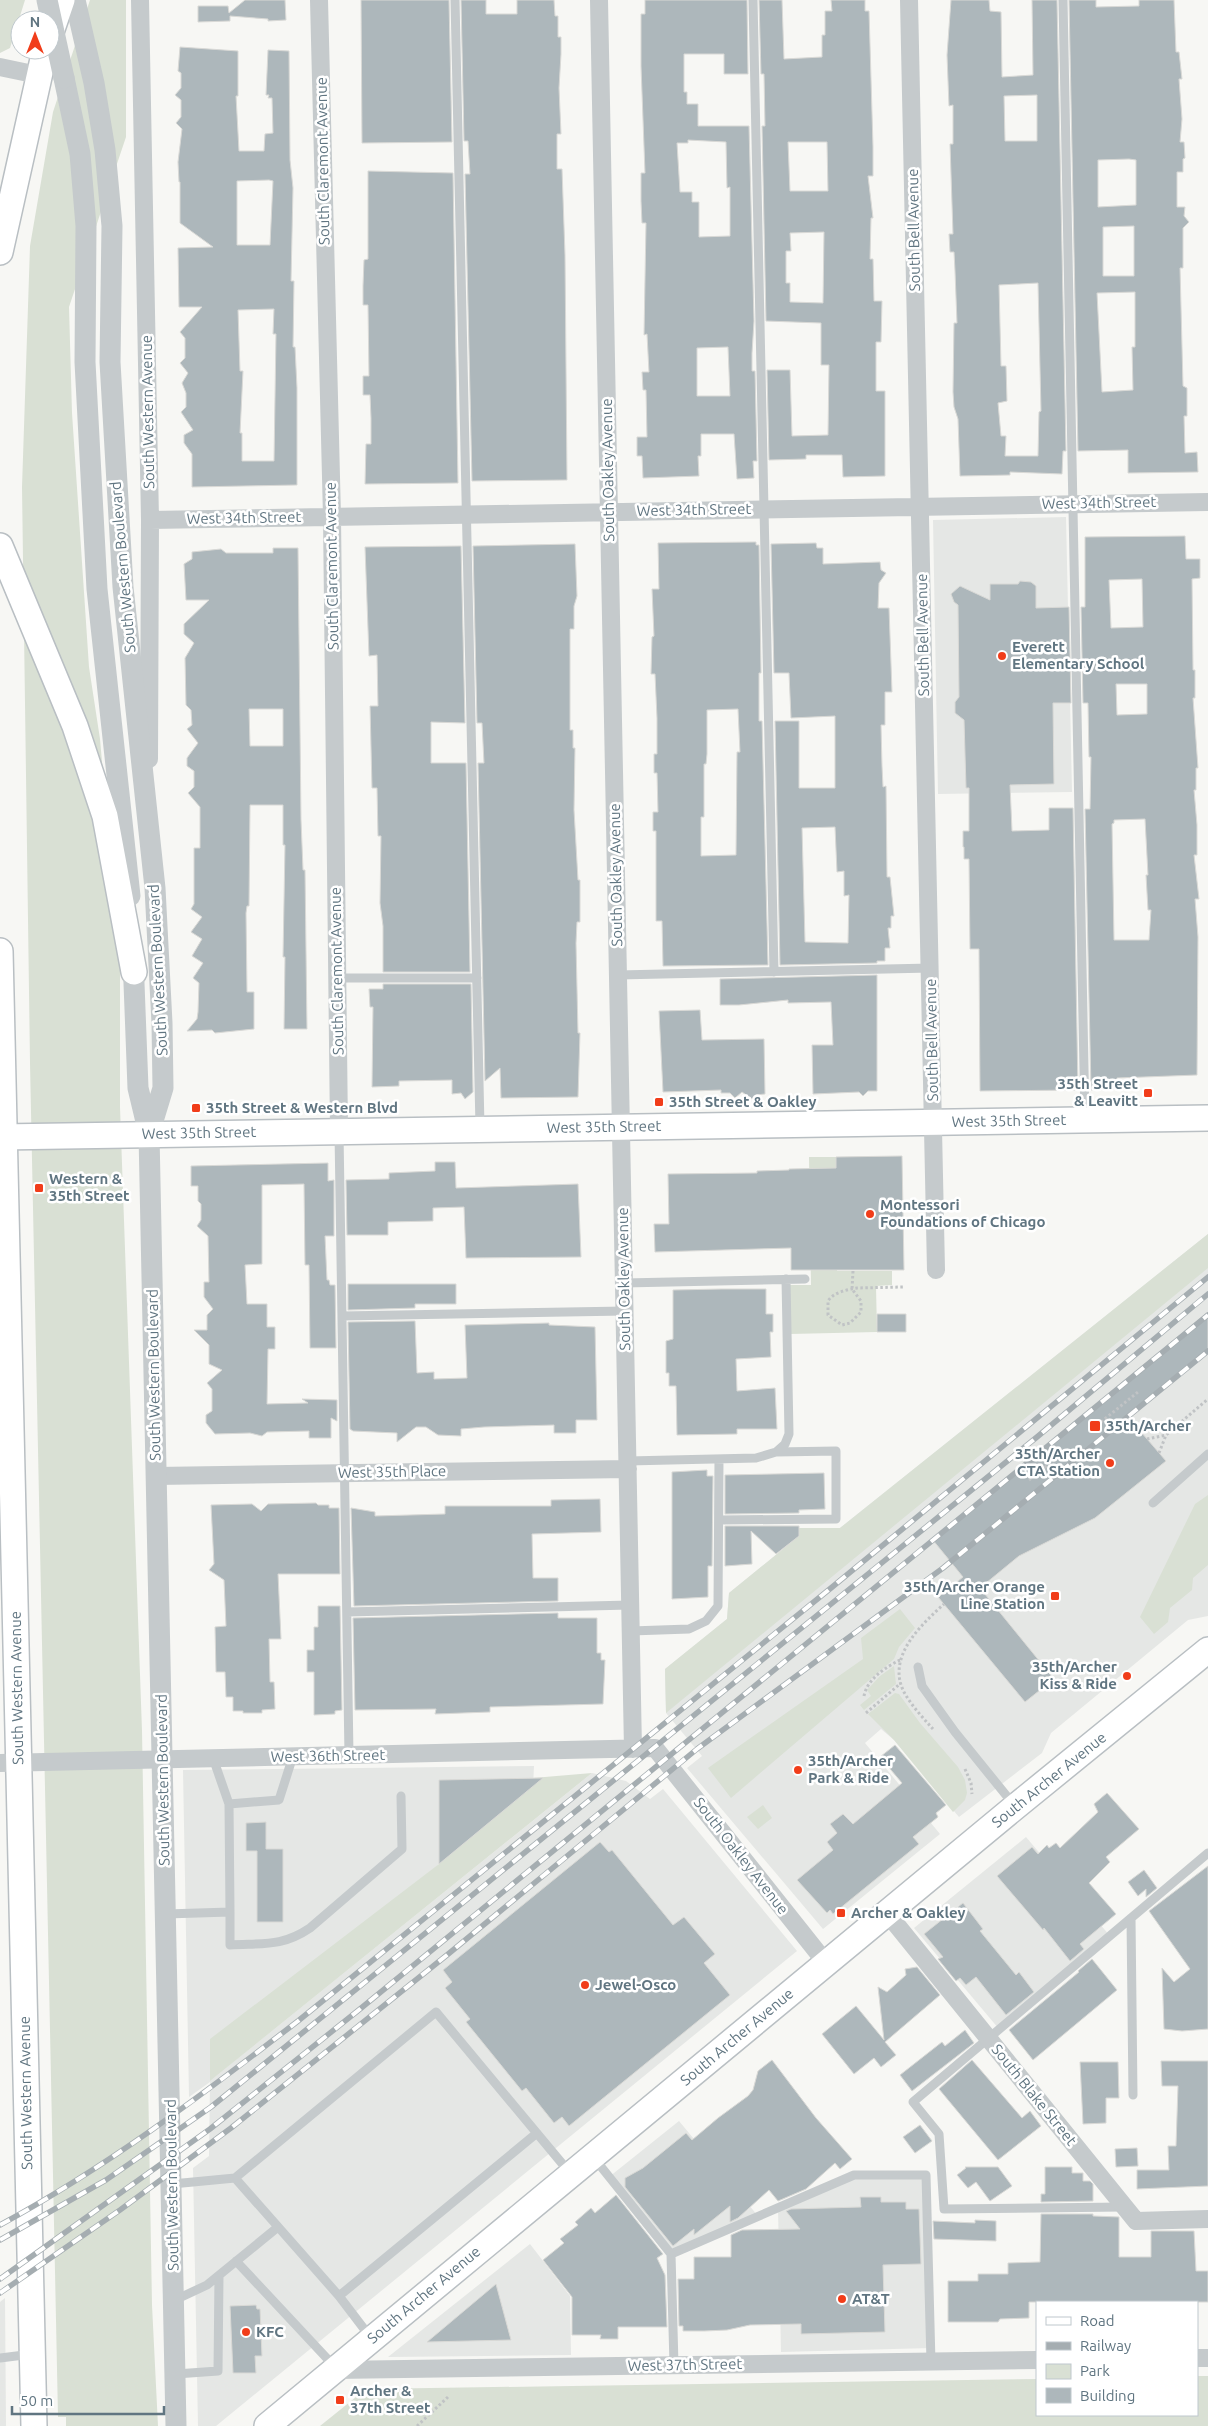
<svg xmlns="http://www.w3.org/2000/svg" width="1208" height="2426" font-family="Ubuntu,sans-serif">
  <rect width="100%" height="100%" fill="#f7f7f4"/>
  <path fill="#e5e7e5" d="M1066,517L1072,792L938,794L933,520Z
    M1208,1234V1616L1188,1620L1051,1733L1042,1753L959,1817L894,1740L881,1729L865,1743L940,1834L823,1929L687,1768L702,1756L666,1713L665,1669L727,1619L729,1593L799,1536V1528H840Z
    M534,1766L533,1787L439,1864L211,2080L592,1773L626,1781L650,1799L663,1789L797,1951L216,2426H198L193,2168L209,2156L210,2082L189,2097L183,1770Z
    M1026,1837L1110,1936L999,2029L914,1928Z
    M679,2121L758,2216L671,2254L609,2177Z
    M854,2175H926L931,2348L781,2352L778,2208Z
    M530,2244L570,2296L571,2355L388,2357Z
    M5,2298L6,2426H0V2302Z"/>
  <path fill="#d9e0d4" d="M0,0H25L10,48L0,53Z
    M90,0H126V137L69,307L72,413L89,667L100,739L120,965V1107L142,1731L152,2305L158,2426H66V2417H58L30,1063L22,487L30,246L53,112Z
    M809,1157H836L837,1271H892V1285L876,1286L877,1332L790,1334V1285H811Z
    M1208,1234V1268L666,1713L665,1669L727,1619L729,1593L799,1536V1528H840Z
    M1208,1495V1565L1193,1578L1192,1590L1170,1608L1168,1622L1154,1634L1140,1617L1195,1504Z
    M900,1609L915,1628L899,1647L894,1659L731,1798L708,1768L863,1659L861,1638Z
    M894,1666L896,1684L864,1710L860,1705L871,1696L867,1690L880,1676Z
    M895,1693L899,1694L920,1723L958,1767L965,1780L967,1793L965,1800L953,1812L894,1740L868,1714Z
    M592,1773L210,2081V2039L439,1864L532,1787L533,1778Z
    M763,1805L772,1818L758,1829L747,1817Z
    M1197,2376H1208V2426H320L366,2389L1037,2379V2415H1197Z"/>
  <path fill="#adb7bb" stroke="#d9d9d6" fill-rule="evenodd" d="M245,0H285L286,20L268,21V19L230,16V21L198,22V6H228L229,13Z
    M361,0H449L452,142L362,143Z
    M461,0H486V14H517V0H554L555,16H558V37H561V54L559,88L561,134H557V169H562L565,255L567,480L472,481L465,174H470L468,141H464Z
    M645,0H747L748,74H724V54H684V92H687V104H698V126H749L754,321L752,353V371H755L757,461H753L754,478L737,479L734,434H701V456H698L699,476L643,478L642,456H637V437H647L646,390H643L642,372H649L647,334L644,335L646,223H642L641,201V173H645L641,66V14H645ZM688,140L726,142L727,188L730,187V236L699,237V202H692V192H680L677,143H688ZM728,347L730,396H697V348Z
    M759,0H782L784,59L822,57V35H825V11H832L831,0H865V11H869L873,147V176H868L873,218H871L870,259H873L874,301H882L881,342H876V391H885V476L843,477L842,455H806V459L769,460L767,370H790L792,436L828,435L829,365H821V323L766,321L762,126H765L764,74H761ZM788,142H827L828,191H790ZM824,232L823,303L790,302V283H786V251H791L790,233Z
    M951,0H989L990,11L1001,12L1002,77L1033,75L1032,0H1057L1066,451H1063L1062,474L1010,472V475L960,476L958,419L954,407L953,392L954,323H957L955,271L954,252H950L949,234H953L950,144H953V105L949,106L947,55ZM1037,95V141H1005L1004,96ZM1038,283L1041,411L1039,412L1038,456H1005L1006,436H1001L998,403L1007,401L1006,366H1001L999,285Z
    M1069,0H1096V7L1139,6V0H1174L1176,52H1179L1182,79H1179L1182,119L1180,142H1184L1185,158L1183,159V172H1177V207H1185L1184,216L1189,222L1183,228V268H1180L1183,386L1187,388V416H1184L1185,453L1197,452L1198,472L1128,473V450L1078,451ZM1129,159L1136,160V205L1098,207V160ZM1134,226V276H1103V227ZM1135,292V347H1132L1133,390L1102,392L1097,293Z
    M180,47L238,51V96H236L239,151H264L265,134L273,133L272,98H268L269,95H266L268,50L289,51L290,160L293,188L291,281H294L293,347H295L297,388V485L192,487V454L184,443V435L193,430L181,412L186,407V393L182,383L188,373L180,363L185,358V338L180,332L202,307H179L178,248L213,247L180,223V182H179L178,162L182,129L176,123L181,117V100L175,95L181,88V73L178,71ZM269,180L273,181L270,245H237V181ZM274,309L273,334H276L274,461H242V433H240L243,371H240L238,310Z
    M368,171L453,173L458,483L365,484L366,444H371V418L370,395H363V376H369L368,305H363V286L364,260L368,259Z
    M1185,536L1186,559H1200V578L1192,579L1193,670H1195V698H1193L1198,768H1196V790H1194L1197,825V855H1194L1199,899H1195L1198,937L1197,1075L1117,1078V1089L1091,1090L1085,809H1090L1091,757H1089L1088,703H1083L1081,607H1085V537ZM1142,579L1143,627L1111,628L1109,580ZM1116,684H1147V714L1117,715ZM1145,819L1148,875H1146L1148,910H1151L1149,940H1114L1112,824L1114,823V820Z
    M756,542V545H759L761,673H759V721H762L768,965L663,966L662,921H656V831H653V812H658L657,773H654V754H657V718L655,674H651L652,637L654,636L652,589H659L658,543ZM738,709L740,752H737L736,855L701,856V817H704V764H706L707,754V710Z
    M816,543L817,548H823V564L880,562L881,570L886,573L879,583L878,608H889L892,692H885V725H881L882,766L883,787L886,786L887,877H890L894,916H891V928H888L890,948H885V961H877V963L780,965L775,721H799V788H835V716L791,718L789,673H774L771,544ZM835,827L837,872L844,871V896L849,895L848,943L805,942L802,828Z
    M575,544L577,596L574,606V629H570V730H573V748H575L574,810L578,880H580V922H577L576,943L578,1033H580L578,1097L501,1098L500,1068L485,1081L478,763H484L482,723H477L473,546Z
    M461,546L465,723L431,722V763H466L470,972H383V926L380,903L381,836H378L377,788H372L370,706H378L377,655L369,656L365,547Z
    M273,548H298L301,820L303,870H305L307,1029H284L285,957H283L285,845H283V805H250L249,906H247L246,913L247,992H254V1029L215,1033L212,1030L187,1031L197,1019L198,1012L199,983L193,978L203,963L192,956L202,939L191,932L202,917L191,909L194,904V848H200V807L188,793L194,787V771L187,766V758L198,743L187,729L192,725L191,710L186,705L185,658L194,643L184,634V624L209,600H186L184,564L192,559V552L221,549L226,553H273ZM249,709H283V746H250Z
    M1020,581L1031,582L1036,586V608L1069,607L1071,703H1053L1054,784L1010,785L1012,831L1049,830V808H1073L1078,1090L980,1091L979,949H970L969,859H964V847H963V831H969V788H966L964,720L955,713V702L959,697L958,605L954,602L951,594L960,586L990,600V584H1018Z
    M877,975V1091H868L863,1096L859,1092L813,1094L812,1045H833L831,1002L788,1003V1000L739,1005H720V979Z
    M383,984H471L473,1092L465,1099L461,1093L452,1094V1080L399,1081V1086L372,1087L373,1007H370L369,989H383Z
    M700,1010L702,1040L764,1039L765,1094L756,1095L752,1099L742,1092L735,1098L730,1093H721V1090L663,1092L659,1011Z
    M902,1156L904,1270H791V1248L655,1252L654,1224H669L668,1174L757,1173V1171L789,1170V1169L836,1168V1157Z
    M435,1162H455L456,1188L578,1184L581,1257L466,1258L464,1207L433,1208V1221L388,1222V1235H347L346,1180L389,1179V1173L435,1171Z
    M328,1163V1181L334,1180V1236H325L327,1280H329L330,1285H335L336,1348H310L309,1265H305L304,1184L262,1185V1264L245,1265L247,1304H267V1327H275V1349H268L267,1404L308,1403L302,1399L337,1400V1421L331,1418V1438H309V1431L267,1432L262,1436L250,1433L215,1434L206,1423V1415L212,1411V1389L207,1383L222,1370L209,1364V1345L194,1330H207V1315L213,1309L204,1297V1282H209L208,1236L197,1226L201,1220V1204L198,1201V1186H191V1166Z
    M348,1284H456V1304H415V1308L348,1310Z
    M722,1289H766V1314H773V1332H770L771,1357L736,1359L737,1391L775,1388L777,1429H737V1434L677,1435L676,1386H669V1373H666V1341L673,1339V1290Z
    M1208,1312V1353L1129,1418L1166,1461L1095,1518L1019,1556L980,1588L1054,1679L1025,1702L938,1597L963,1577L932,1539Z
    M877,1314H906V1332H877Z
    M415,1321L417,1373L434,1372V1379L467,1378L465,1325L549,1323V1325L595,1327L597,1420H576V1433H554V1425L484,1427L461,1429V1436L438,1435L426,1427H416L397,1442V1433L353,1431L350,1429L348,1322Z
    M707,1470V1476H713L712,1566H708V1597L672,1599V1472Z
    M824,1473L825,1509L799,1510V1513L725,1514V1475Z
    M600,1499L601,1532L532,1534L533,1578H558V1601L354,1606L351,1508L375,1512V1516L445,1514V1506H551V1500Z
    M316,1503L318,1505H329V1508H339L340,1574H278L281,1639H269L270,1682H274L275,1709L262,1710V1713H243V1711H233V1697H226L225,1672H216L215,1627L226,1626L224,1580L209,1570L214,1564L211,1505L252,1504L261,1511L268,1504Z
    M725,1526H799V1536L776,1554L751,1531L752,1564L725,1566Z
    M318,1606H340L342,1710L335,1711V1714L314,1715V1672H307V1650H314V1627H318Z
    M558,1613V1618H597V1653H601V1660H605L603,1704L490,1707V1712L435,1714L436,1709L355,1710L353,1618Z
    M895,1745L946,1805L936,1813L938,1817L913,1837L919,1844L833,1914L830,1910L827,1913L797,1880L833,1850L827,1842L837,1833L830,1824L843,1814L853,1824L902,1783L880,1757Z
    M543,1778L439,1864V1780Z
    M1107,1793L1139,1829L1106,1857L1110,1862L1089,1883L1116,1914L1080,1944L1084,1949L1070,1961L1044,1928L1043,1930L997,1876L1032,1847L1038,1854L1047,1845L1049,1848L1056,1843L1060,1848L1098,1812L1094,1804Z
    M266,1822V1849H283V1922H257V1851H246V1823Z
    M600,1842L609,1852L612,1850L673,1925L684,1917L715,1954L704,1963L730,1995L569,2126L562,2117L554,2123L526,2088L522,2091L466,2022L470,2019L445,1988L452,1982L443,1970Z
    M1208,1866V2029L1182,2031L1164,2029L1162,1968L1174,1982L1190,1969L1149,1911Z
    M1144,1870L1157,1888L1146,1897V1889L1138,1896L1128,1882Z
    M963,1903L983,1929L980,1931L1016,1975L1019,1972L1034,1992L1006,2015L976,1977L966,1985L960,1978L956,1981L938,1959L943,1957L924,1934Z
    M1092,1959L1117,1990L1033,2060L1009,2030L1079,1972L1078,1971Z
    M917,1967L940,1995L885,2042L896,2055L881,2067L874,2058L854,2074L822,2034L856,2006L884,2040L878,1987L887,1992L906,1975L905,1969Z
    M965,2030L974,2043L912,2091L900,2075L942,2042L945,2046Z
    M772,2060L816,2118L852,2159L840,2169L835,2163L806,2189L778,2201L769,2190L738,2218L730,2222V2206L694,2235V2229L673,2246L625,2187V2178L643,2168L686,2133L692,2140L718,2118L748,2096L753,2090L758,2071Z
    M972,2060L1022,2118L1030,2111L1041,2126L998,2160L939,2089Z
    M1161,2061H1208V2186L1137,2189V2170H1169L1168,2146H1176L1178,2086H1162Z
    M1080,2062H1118L1119,2098H1106V2123L1083,2124Z
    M920,2125L932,2141L915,2153L903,2137Z
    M1137,2148L1138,2166L1116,2167L1115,2149Z
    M965,2167H998L1012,2186L990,2201L976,2182L968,2188L957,2175L966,2168Z
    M1045,2167H1072V2173H1083V2181H1090L1093,2184V2201L1041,2202V2194H1045Z
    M616,2195L663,2254L657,2258L665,2275L667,2327H618V2339H600L601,2335H572V2297L543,2260L564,2243L560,2239L578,2225L575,2222L591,2208L595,2213Z
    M860,2197H881V2202H906V2209H919L921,2264L883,2265L885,2332L801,2334V2324L750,2325L727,2330L704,2331H683V2326H679L678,2279H694V2257H731V2235L742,2230L800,2229L786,2211L791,2209L861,2207Z
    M1041,2214H1093V2216L1119,2217V2257H1151V2231H1194L1196,2271H1208V2302H1029V2318L1000,2319L998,2322H948V2281H978V2274H1008V2263L1040,2262Z
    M975,2220L996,2221V2241L934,2239L933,2221L975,2223Z
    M496,2284L511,2340L427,2342Z
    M256,2305L257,2309H260L262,2356H255L256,2373H233L230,2306Z"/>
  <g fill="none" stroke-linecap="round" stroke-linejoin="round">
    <g stroke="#b9bfc3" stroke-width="28">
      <path id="secondary" d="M50,35L62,0
        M0,252L45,50
        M0,546L75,726L105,816L134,972
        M0,951L34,2426
        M0,1137L1208,1118
        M267,2426L1015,1807L1208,1650"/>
    </g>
    <path stroke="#c0c3c5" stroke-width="3" stroke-dasharray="2.5 2.5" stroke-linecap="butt" d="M853,1271L852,1289L861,1301V1312L850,1323L842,1325L828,1315V1301C834,1292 846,1290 857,1288L903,1287
      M1101,1422L1138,1392
      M1147,1439L1166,1435L1208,1399
      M1159,1453L1166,1435
      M1029,1480L1068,1449
      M864,1696C867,1679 886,1667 900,1660
      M866,1713L901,1683
      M933,1729C923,1718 911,1705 904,1692C886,1657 921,1625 944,1604
      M965,1769L971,1783L972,1794
      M417,2426L448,2397"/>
    <path stroke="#c5cacc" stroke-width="9" d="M455,0L480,1127
      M753,0L774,972
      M1063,0L1085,1120
      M618,975L931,968
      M338,978H477
      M339,1133L349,1755
      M624,1283L805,1279
      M342,1316L625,1311
      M628,1461L756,1458L776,1452L785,1444L789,1434L786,1279
      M1153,1503L1208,1454
      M719,1520L836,1519V1451L776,1452
      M347,1612L630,1605
      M631,1631L689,1629L706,1621L718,1606L719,1459
      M918,1667L922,1686L955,1732L1014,1805
      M213,1758L229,1804L279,1800L293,1756
      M230,1912V1945C263,1943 282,1947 310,1928L402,1849L401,1796
      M166,1914L230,1912L229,1804
      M1131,1918L1133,2095
      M594,2158L671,2254L674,2365
      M235,2178L339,2296L371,2338
      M172,2184L235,2178L436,2012L570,2173
      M1123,2207L944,2209L939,2134L913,2102L1208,1853
      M671,2254L854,2175H926L931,2362
      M236,2261L335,2367
      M339,2296L537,2133
      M175,2300L207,2285L278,2227
      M0,2358L32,2354
      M176,2374L218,2371L219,2276"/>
    <path stroke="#c5cacc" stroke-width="18" d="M140,0L150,520L149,759
      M319,0L332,517L339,1131
      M599,0L633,1749
      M909,0L936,1270
      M0,67L38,75
      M150,520L1208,502
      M156,1476L628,1469
      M0,1763L655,1748L826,1963
      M887,1913L1136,2221L1208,2219
      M1197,2358H1208
      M334,2370L1037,2360"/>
    <path stroke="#c5cacc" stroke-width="21" d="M75,0L94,83L105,150L112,226L110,362L123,587L155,888L162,1023L163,1088L149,1134
      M64,78L80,154L86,226L85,362L97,589L130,896
      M133,957L138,1088L149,1134L176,2426"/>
    <use href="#secondary" stroke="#fff" stroke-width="25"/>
    <g stroke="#a5adb1" stroke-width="5.5">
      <path id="rail" d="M0,2225C107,2167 202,2095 298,2021L831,1588L1208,1277
        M0,2240L106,2180L211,2107L1037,1437L1208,1294
        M0,2279L210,2129L360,2009L1208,1315
        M0,2293L120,2210L231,2128L447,1955L697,1749L943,1568L1208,1351"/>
    </g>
    <use href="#rail" stroke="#fff" stroke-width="4" stroke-dasharray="11" stroke-linecap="butt"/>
    <path stroke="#c5cacc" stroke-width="21" d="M47,0L64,78"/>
  </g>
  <g fill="#f13d1a" stroke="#fff" stroke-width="2">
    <circle cx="1002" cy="656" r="5"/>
    <rect x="1143" y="1088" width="10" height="10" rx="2.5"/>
    <rect x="654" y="1097" width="10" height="10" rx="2.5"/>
    <rect x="191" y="1103" width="10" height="10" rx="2.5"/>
    <rect x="34" y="1183" width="10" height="10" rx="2.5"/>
    <circle cx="870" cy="1214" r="5"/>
    <rect x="1089" y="1420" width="12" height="12" rx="2.5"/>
    <circle cx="1110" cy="1463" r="5"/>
    <rect x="1050" y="1591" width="10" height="10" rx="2.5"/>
    <circle cx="1127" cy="1676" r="5"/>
    <circle cx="798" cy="1770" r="5"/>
    <rect x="836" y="1908" width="10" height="10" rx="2.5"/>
    <circle cx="585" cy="1985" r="5"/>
    <circle cx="842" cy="2299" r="5"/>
    <circle cx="246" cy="2332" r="5"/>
    <rect x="335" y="2395" width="10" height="10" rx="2.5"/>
  </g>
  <g text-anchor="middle" stroke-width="5" stroke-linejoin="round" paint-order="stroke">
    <g font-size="15" fill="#607581" stroke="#fff">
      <text transform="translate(323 161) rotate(-91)" y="5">South Claremont Avenue</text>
      <text transform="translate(914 230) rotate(-91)" y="5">South Bell Avenue</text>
      <text transform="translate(148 412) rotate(-91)" y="5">South Western Avenue</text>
      <text transform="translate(608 470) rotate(-91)" y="5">South Oakley Avenue</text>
      <text transform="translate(1099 503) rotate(-1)" y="5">West 34th Street</text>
      <text transform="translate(694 510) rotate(-1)" y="5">West 34th Street</text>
      <text transform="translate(244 518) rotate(-1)" y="5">West 34th Street</text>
      <text transform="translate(332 566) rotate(-91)" y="5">South Claremont Avenue</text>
      <text transform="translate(123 567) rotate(-95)" y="5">South Western Boulevard</text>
      <text transform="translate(923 635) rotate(-91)" y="5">South Bell Avenue</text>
      <text transform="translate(616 875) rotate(-91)" y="5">South Oakley Avenue</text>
      <text transform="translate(158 970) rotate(-93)" y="5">South Western Boulevard</text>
      <text transform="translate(337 971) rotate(-91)" y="5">South Claremont Avenue</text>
      <text transform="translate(932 1040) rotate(-91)" y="5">South Bell Avenue</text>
      <text transform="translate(1009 1121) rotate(-1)" y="5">West 35th Street</text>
      <text transform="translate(604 1127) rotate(-1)" y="5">West 35th Street</text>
      <text transform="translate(199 1133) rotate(-1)" y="5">West 35th Street</text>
      <text transform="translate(624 1279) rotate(-91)" y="5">South Oakley Avenue</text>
      <text transform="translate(154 1375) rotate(-91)" y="5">South Western Boulevard</text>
      <text transform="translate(392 1472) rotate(-1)" y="5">West 35th Place</text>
      <text transform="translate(17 1688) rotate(-91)" y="5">South Western Avenue</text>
      <text transform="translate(328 1756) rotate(-1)" y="5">West 36th Street</text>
      <text transform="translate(163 1780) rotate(-91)" y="5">South Western Boulevard</text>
      <text transform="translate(1049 1780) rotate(-39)" y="5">South Archer Avenue</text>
      <text transform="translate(741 1856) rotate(52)" y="5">South Oakley Avenue</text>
      <text transform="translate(737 2037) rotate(-40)" y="5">South Archer Avenue</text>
      <text transform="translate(26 2093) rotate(-91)" y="5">South Western Avenue</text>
      <text transform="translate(1034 2095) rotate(51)" y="5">South Blake Street</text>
      <text transform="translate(172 2185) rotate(-91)" y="5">South Western Boulevard</text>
      <text transform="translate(424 2295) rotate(-40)" y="5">South Archer Avenue</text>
      <text transform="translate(685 2365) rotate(-1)" y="5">West 37th Street</text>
    </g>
    <g font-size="15" font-weight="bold" fill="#607581" stroke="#fff" text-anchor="start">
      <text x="1012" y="652">Everett<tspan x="1012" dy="17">Elementary School</tspan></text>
      <text x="1138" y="1089" text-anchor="end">35th Street<tspan x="1138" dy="17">&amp; Leavitt</tspan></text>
      <text x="669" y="1107">35th Street &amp; Oakley</text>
      <text x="206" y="1113">35th Street &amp; Western Blvd</text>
      <text x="49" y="1184">Western &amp;<tspan x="49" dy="17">35th Street</tspan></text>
      <text x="880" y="1210">Montessori<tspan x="880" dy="17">Foundations of Chicago</tspan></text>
      <text x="1106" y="1431">35th/Archer</text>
      <text x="1100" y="1459" text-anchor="end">35th/Archer<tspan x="1100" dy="17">CTA Station</tspan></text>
      <text x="1045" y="1592" text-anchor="end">35th/Archer Orange<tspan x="1045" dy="17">Line Station</tspan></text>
      <text x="1117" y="1672" text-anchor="end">35th/Archer<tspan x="1117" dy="17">Kiss &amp; Ride</tspan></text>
      <text x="808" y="1766">35th/Archer<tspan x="808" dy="17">Park &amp; Ride</tspan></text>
      <text x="851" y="1918">Archer &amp; Oakley</text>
      <text x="595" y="1990">Jewel-Osco</text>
      <text x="852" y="2304">AT&amp;T</text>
      <text x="256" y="2337">KFC</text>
      <text x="350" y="2396">Archer &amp;<tspan x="350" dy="17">37th Street</tspan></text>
    </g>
  </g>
  <rect x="1036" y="2301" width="162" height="115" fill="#ffffff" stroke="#bfc8cd"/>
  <rect x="1046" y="2317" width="25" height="8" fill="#ffffff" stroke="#bfc8cd"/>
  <text x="1080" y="2326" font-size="15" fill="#607581">Road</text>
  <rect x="1046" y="2342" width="25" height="8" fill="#a5adb1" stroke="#bfc8cd"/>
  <text x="1080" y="2351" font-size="15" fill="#607581">Railway</text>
  <rect x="1046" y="2364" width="25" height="15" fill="#d9e0d4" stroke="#bfc8cd"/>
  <text x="1080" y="2376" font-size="15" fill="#607581">Park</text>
  <rect x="1046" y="2388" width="25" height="15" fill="#adb7bb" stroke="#bfc8cd"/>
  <text x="1080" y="2401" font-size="15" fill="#607581">Building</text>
  <g transform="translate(35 35)"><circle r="24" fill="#ffffff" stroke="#bfc8cd"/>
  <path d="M0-4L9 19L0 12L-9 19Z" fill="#f13d1a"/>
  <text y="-8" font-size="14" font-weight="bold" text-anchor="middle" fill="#607581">N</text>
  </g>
  <path d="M12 2406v8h152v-8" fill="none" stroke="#607581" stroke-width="2.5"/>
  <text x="20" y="2406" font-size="15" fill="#607581" stroke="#ffffff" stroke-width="4" paint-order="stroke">50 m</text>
</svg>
